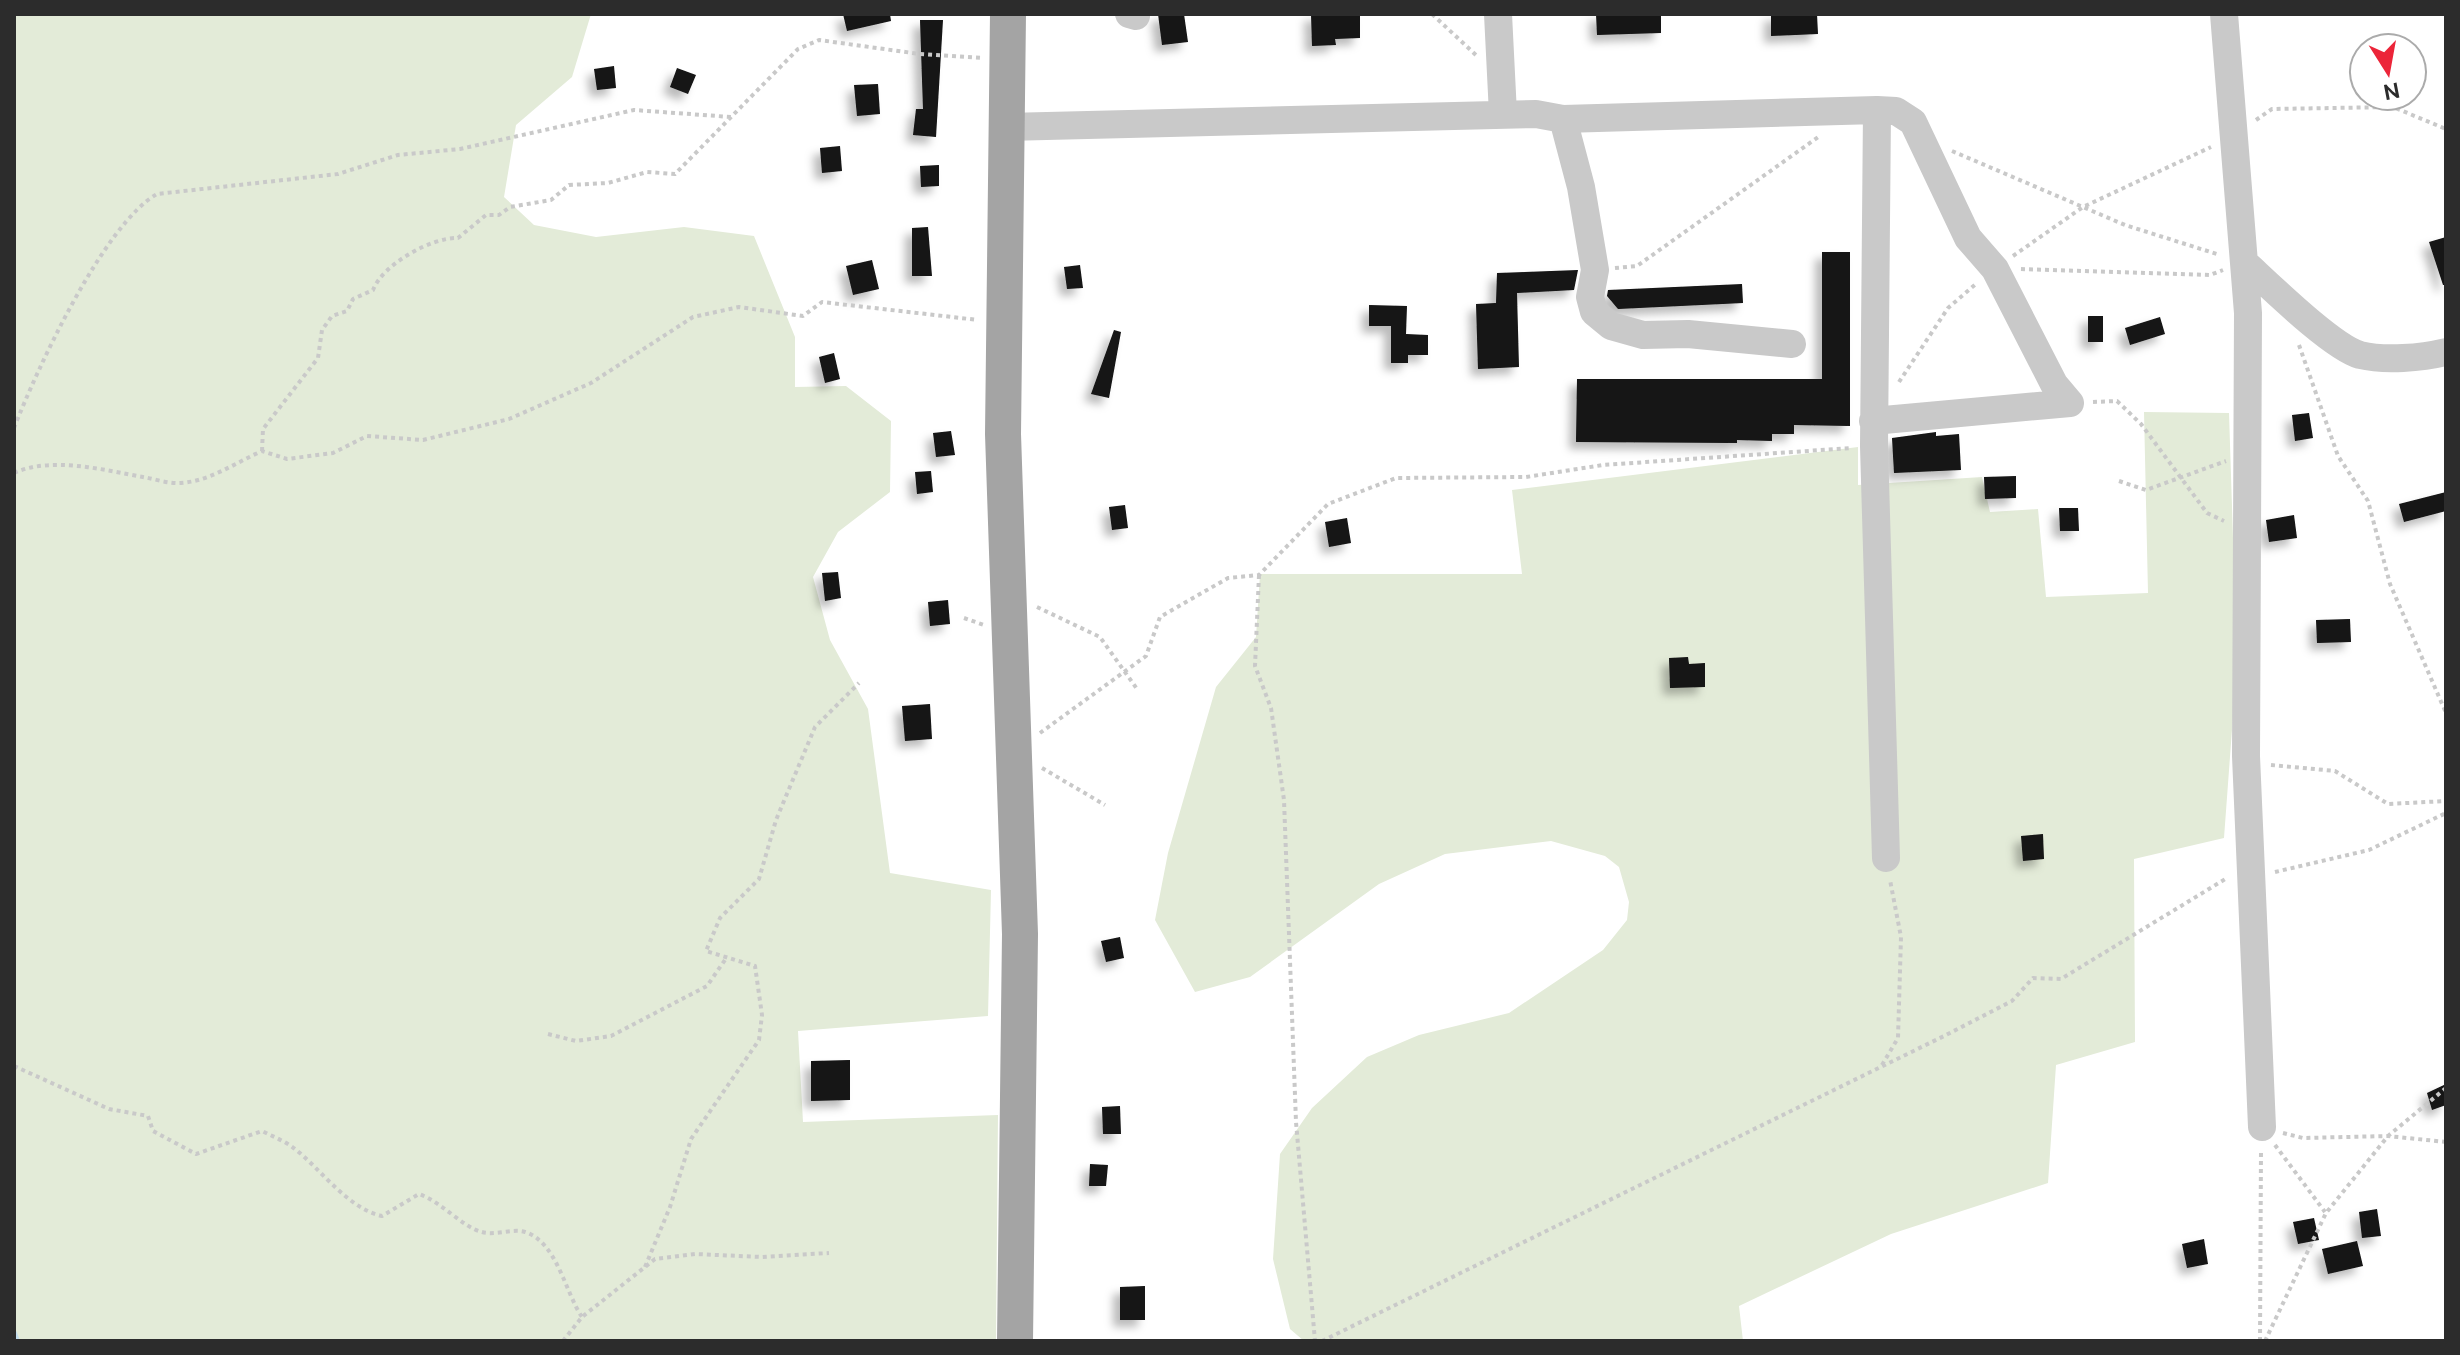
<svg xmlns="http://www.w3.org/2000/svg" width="2460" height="1355" font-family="Ubuntu,sans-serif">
  <defs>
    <filter id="shadow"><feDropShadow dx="-7" dy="7" stdDeviation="4" flood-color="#0004"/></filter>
  </defs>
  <rect width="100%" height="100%" fill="#fff"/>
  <path fill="#e3ebd8" d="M14,14H591L572,77L516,125L504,197L534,225L596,237L684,227L754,236L795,337V387L846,386L891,421L890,492L838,532L813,577L830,640L868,709L890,873L991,890L988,1016L798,1031L803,1122L998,1115L996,1341H14Z
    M2144,412L2229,413L2237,662L2224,838L2134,859L2135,1042L2056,1065L2048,1183L1891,1234L1739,1306L1743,1341H1304L1290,1329L1273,1259L1280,1154L1312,1108L1367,1057L1419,1035L1509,1013L1603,950L1627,920L1629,902L1619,867L1605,856L1551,841L1445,854L1379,884L1250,977L1195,992L1155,920L1168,853L1216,687L1256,637L1260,574H1522L1512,490L1858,447V485L1982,477L1990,512L2038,509L2046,597L2148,593Z"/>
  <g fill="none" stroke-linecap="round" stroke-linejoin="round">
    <path stroke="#c3ddec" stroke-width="6" d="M14,1333L17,1341"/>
  </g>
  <path fill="#131313" filter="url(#shadow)" d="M843,14H890L891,21L847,31Z
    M1158,14H1184L1188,42L1162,45Z
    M1311,14H1360V38L1335,39L1336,45L1312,46Z
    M1596,14H1661V33L1597,35Z
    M1771,14H1817L1818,34L1771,36Z
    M920,20H943L936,137L913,135L916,109H923Z
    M614,66L616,88L597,90L594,69Z
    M677,68L696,75L688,94L670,87Z
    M878,84L880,114L857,116L854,85Z
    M840,146L842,171L822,173L820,148Z
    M939,165V186L921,187L920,166Z
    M928,227L932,276H912V228Z
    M2446,237V285H2443L2429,242Z
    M1822,252H1850V426L1794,425V434H1772V441L1737,440V443L1576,442L1577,379H1822Z
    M872,260L879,289L853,295L846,266Z
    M1080,265L1083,288L1067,289L1064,267Z
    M1578,270L1574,290L1517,293L1519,367L1478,369L1476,304L1496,303L1497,273Z
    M1742,284L1743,303L1618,309L1607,296L1608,290Z
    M1369,305L1407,306L1406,334L1428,335V355H1408V363H1391V326H1369Z
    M2088,316H2103V342H2088Z
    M2160,317L2165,334L2130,345L2125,328Z
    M1114,330L1121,332L1109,398L1091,394Z
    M834,353L840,379L825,383L819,357Z
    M2309,413L2313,438L2295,441L2292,415Z
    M951,431L955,455L936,457L933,433Z
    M1936,432V436L1959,434L1961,470L1894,473L1892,438Z
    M931,471L933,492L917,494L915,472Z
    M2016,476V498L1985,499L1984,477Z
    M2446,492V511L2404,522L2399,504Z
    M1125,505L1128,528L1112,530L1109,507Z
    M2059,508H2078L2079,531H2060Z
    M2294,515L2297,538L2269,542L2266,520Z
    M1347,518L1351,543L1329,547L1325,522Z
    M838,572L841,598L825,601L822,573Z
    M948,600L950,624L930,626L928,602Z
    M2350,619L2351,642L2317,643L2316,620Z
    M1688,657L1689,664L1705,663V687L1670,688L1669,658Z
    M930,704L932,739L905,741L902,706Z
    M2043,834L2044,859L2023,861L2021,836Z
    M1120,937L1124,958L1106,962L1101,941Z
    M850,1060V1100L811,1101V1061Z
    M2446,1084V1105L2432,1110L2427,1093Z
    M1120,1106L1121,1134H1103L1102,1107Z
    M1090,1164L1108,1165L1106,1186H1089Z
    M2377,1209L2381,1236L2362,1238L2359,1212Z
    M2314,1218L2319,1240L2298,1244L2293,1222Z
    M2204,1239L2208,1264L2187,1268L2182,1244Z
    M2357,1241L2363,1266L2328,1274L2322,1249Z
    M1145,1286V1320H1120V1287Z"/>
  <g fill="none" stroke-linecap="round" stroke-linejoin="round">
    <path stroke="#c9c9c9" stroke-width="4" stroke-dasharray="4 4" stroke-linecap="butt" d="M1432,14L1477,56
      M2256,120L2272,109L2393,107L2446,129
      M1952,151L2125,225L2220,255
      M2013,256L2083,207L2211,147
      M1615,268L1637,266L1821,135
      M2021,269L2210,275L2223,270
      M2299,345L2338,456L2368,501L2390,584L2446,713
      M1899,382L1948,308L1977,283
      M2093,402L2117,401L2141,424L2207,513L2224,521
      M14,428C37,369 104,224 157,194L338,174L398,155L460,149L634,110L731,117
      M262,451L263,429L318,358L322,330L332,316L347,311L353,299L373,290C383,264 432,237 458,238L486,215H499L510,207L551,200L569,185L608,183L647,172L675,174L798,49L819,40L920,54L982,58
      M14,473C51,456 104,470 143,477C155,479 169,484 181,483C210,481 235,463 262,451L287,459L333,453L367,436L423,440L509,419L591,383L693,317L739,307L803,316L822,302L978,320
      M2119,481L2146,490L2226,461
      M1259,575L1255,666L1271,708L1284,800L1296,1122L1315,1341
      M1037,607L1100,637L1137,689
      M964,618L984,625
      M1040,733L1146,656L1160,617L1228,578L1259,575L1328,504L1396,478L1526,477L1603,465L1851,448
      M2271,765L2335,771L2388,804L2446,801
      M1042,768L1105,805
      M2275,872L2369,850L2446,813
      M548,1034L576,1041L611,1036L707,986L727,957
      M1882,1065L1898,1038L1901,937L1890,880
      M14,1066L109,1109L148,1116L153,1131L196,1154L262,1131C272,1136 282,1140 291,1146C320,1167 346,1208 382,1216L419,1194C442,1202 462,1227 482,1232C495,1236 512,1228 525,1232C557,1242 565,1292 582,1317
      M2283,1133L2303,1138L2388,1136L2446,1142
      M2275,1145L2325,1212
      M645,1267L670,1207L691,1139L759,1040L762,1015L755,966L706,951L720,918L759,879L776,820L815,727L859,683
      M563,1341L582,1317L655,1259L695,1254L762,1257L829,1253
      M1322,1341L1944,1036L2012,1001L2033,978L2061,979L2227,878
      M2260,1341L2261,1150
      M2265,1341L2326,1213L2388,1136L2446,1088"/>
    <path stroke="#c9c9c9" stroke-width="28" d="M1129,14L1136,16
      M1498,14L1503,114
      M2224,14L2248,313L2246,756L2262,1127
      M1877,110L1896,111L1913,122L1968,238L1995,269L2054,384L2070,403
      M1563,119L1581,187L1595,270L1590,297L1594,312L1611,326L1643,335L1688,334L1792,344
      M1007,127L1536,114L1563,119L1877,110L1874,446L1886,858
      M2245,263C2269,285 2332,347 2360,355C2385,361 2421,358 2446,352
      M1873,421L2070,403"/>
    <path stroke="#a4a4a4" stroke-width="36" d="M1008,14L1003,434L1020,934L1015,1341"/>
  </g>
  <rect width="2460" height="1355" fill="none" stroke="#2c2c2c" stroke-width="32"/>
  <g transform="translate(2388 72) rotate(169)"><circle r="38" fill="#ffffff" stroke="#ababab" stroke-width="2"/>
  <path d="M0-6L14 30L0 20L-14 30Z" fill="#ec2539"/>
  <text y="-12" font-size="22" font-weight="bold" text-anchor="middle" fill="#2c2c2c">N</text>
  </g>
</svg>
